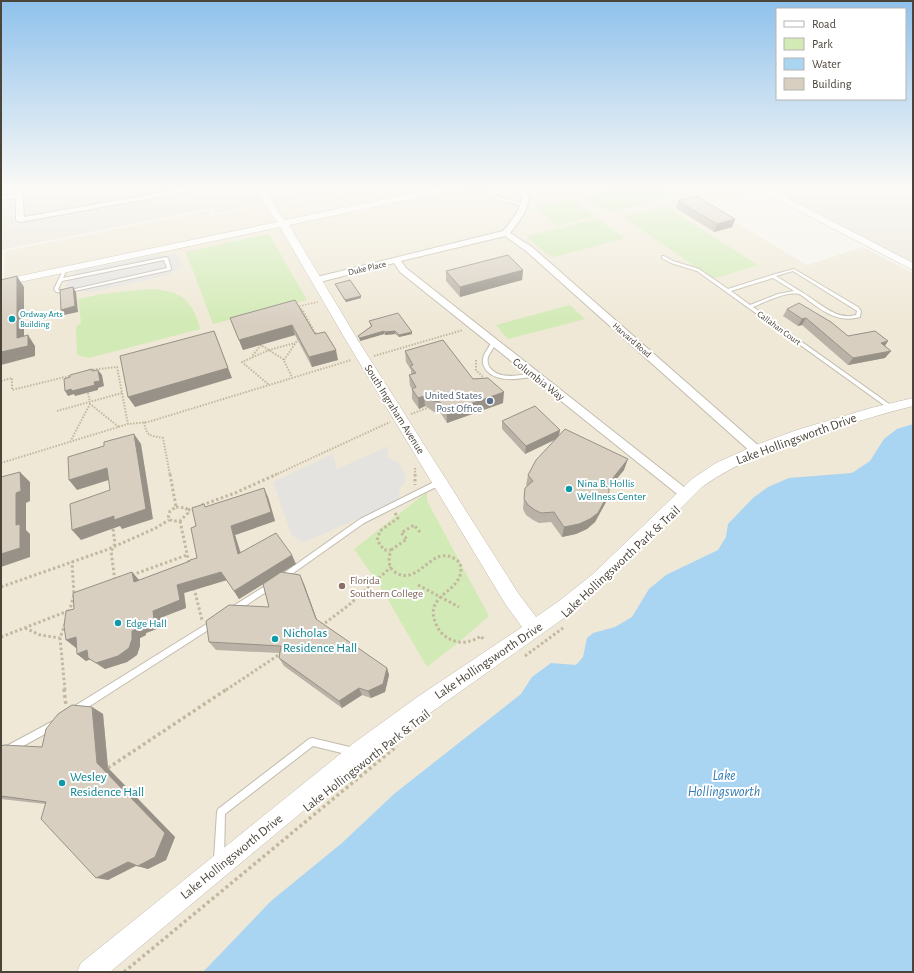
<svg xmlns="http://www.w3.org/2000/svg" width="914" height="973" font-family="'Alegreya Sans',sans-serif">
  <rect width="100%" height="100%" fill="#f6f3ec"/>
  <path fill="#eae5da" d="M23,188H186L24,218Z
    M206,188H255L265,203L214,213L211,209H207L5,249L1,251V200L15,197L14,218L16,223Z
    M264,188H359L278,204H274Z
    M766,188H913V264Z"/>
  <path fill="#efe8d6" d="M368,188H753L757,190L705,204L807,265L863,247L913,273V460L242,972H1V279L4,278L5,251L208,211L211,216L261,205L278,206Z"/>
  <path fill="#d2eab5" d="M618,188H658L671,197L612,212H608L586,196Z
    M569,199L572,200L594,215L593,217L559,225H556L536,208V207Z
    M665,206L758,265L713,279L623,217Z
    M595,219L599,220L623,237L622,239L554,257L548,255L528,238L529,236Z
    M269,234L307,300L213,324L186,252Z
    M148,289C180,290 192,298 200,329L89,358L77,355L76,327L81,323L78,299L102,294Z
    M570,305L585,319L508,339L496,325Z
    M427,492V501L489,616L459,642L427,667L380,586L354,549Z"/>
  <path fill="#e5e3e0" d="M176,252L182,267L169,275L88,293L82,290L66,294V285L72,276L77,275L73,272L161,254L166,257Z
    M389,446L387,457L399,463L406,476L405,482L400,488L398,499L382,508L302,543L291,534L273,482L333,454L337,469Z"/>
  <path fill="#a9d4f2" d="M913,424V972H203L271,901L342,843L394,794L521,694L532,677L551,663L576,665L583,657L587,638L593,633L615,627L632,617L649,589L666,575L718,550L726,537L728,524L753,498L768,487L789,478L852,473L870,461L884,439L897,429Z"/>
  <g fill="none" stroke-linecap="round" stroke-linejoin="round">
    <g stroke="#c2bbae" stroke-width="2">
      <path id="service" d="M473,190L524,204L525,205L522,206L472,192V190Z
        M662,256H664L673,261L699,269L728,289L772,275L794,269L858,307L861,311L860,317C836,324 819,308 801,295C790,289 765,302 753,307L892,406L893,407L892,408H888L697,271L671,263L662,258ZM793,271L854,309L857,311L856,315C836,321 819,302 803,293C794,287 785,282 776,276ZM773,278L794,291L778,294L750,305L731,291Z
        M166,257L168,258L171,269L170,270L66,293L56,292L54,289L64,268L67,269L63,278ZM164,260L167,268L66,291L59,290L58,289L62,281Z
        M492,342H494L496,343C494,348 490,352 488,357C487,361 488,366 491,369C501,380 520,375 534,373L537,375L536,376C521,379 498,383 487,371C484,367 482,363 483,359C484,353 489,347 492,342Z
        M438,480H442L443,482L442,484L364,523L285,579L283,580L281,579L280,577L281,575L360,519Z
        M270,583L272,584L273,586L272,588L236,612L233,613L230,612L229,610L230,608Z
        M213,620L216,621L217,623L216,625L79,713L76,714L73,713L72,710L73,707Z
        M53,721L56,722L57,725L56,728L1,758V749Z
        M312,738L354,748L357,749L358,752L357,755L354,756L313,746L225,814L224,859L222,862L219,864L216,862L214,859L217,812L218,809L309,739Z"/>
    </g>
    <g stroke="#c2bbae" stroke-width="2">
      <path id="minor" d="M16,188H22L24,217L186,188H199L196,190L20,222L16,220V198L1,200V196L16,193Z
        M516,188H523C537,201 519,221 510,233L532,247L760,447L762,450L760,453L756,454L752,453L526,251L505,236L401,261L406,268L689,491L691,494L689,497L685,499L681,497L400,272L394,263L316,283L312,280L313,278L503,231C511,222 522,208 522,195Z"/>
    </g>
    <g stroke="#c2bbae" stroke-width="1">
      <path id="tertiary" d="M256,188H264L281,216L285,220L438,188H453L449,191L289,225L359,342L518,593L536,617L559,601L593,574L692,479L716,463L756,445L797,430L871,408L913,398V406C880,414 848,424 816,435C776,448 737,462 702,487L605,584L571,613L368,757L110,972H77L81,963L354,743L416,698L522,627L506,605L347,342L280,227L1,286V280L277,222Z
        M758,188H768L913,263V270L759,190Z"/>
    </g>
    <path stroke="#c4b79f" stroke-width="1.5" stroke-dasharray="1.5 1.5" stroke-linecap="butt" d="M303,312L300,306L318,302"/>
    <path stroke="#c4b79f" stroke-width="2" stroke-dasharray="1.5 1.5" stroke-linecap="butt" d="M303,311L315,333L311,334
      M374,356L463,330
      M253,358L252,356L261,345L283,359L292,377
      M284,360L299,338
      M476,360V370L483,377
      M90,370L117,367L128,424
      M1,381L12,378V390L73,375
      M268,384L242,362L269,350L295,343
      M88,393L90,402
      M57,411L122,393
      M411,414L427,408
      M144,422C147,437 149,435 163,438L170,475
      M70,442L90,404L119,427
      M1,463L128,424L148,422L351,360
      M415,468V475
      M275,475L390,422"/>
    <path stroke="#c4b79f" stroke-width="3" stroke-dasharray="2.5 2.5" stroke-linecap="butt" d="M170,474L176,507
      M415,474V485
      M202,505L235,493L277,474
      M176,507L186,508L188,513L180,521H172L168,518L170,511Z
      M188,510L194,508
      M395,513L398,518L380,531L377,540L384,550H391C389,556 388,562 391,568C393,571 397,574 401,575C422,580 433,545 455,559C459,561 461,565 461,569C461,594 421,594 437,626C440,633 447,639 455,641C464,644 473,641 481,636L484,640
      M180,521L189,563
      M113,529L115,544L111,551L115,581
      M391,550L407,539L401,533L414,525L420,532
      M132,575L187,555
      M418,585L459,607
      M1,587L106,550L154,529L169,520
      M194,588L202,620
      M69,612L74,595L72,562
      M321,626L349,605L391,567
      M25,628L40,635L60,638
      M1,637L68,611
      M525,656L563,628
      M65,690L60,638L65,624
      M226,690L280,654"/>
    <path stroke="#c4b79f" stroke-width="3.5" stroke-dasharray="3 3" stroke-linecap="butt" d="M64,689L66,706
      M108,768L227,689
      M124,972L397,746"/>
    <use href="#service" fill="#fff" fill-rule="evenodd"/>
    <use href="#minor" fill="#fff" fill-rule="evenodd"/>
    <use href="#tertiary" fill="#fff" fill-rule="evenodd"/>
  </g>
  <path fill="#bab2a6" d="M678,201L735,219L732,227L714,232L676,208Z
    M523,270L522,280L460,297L446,281V271Z
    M335,284L361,296V298L346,302L336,286Z
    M295,300L315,334L338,360L312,367L295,335L243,350L230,318Z
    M787,309L848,336L888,341L885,346L891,351L885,358L848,365L802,325L798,326L783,316Z
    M369,321L412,334L399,337L395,334L385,335L384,334L360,341L358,336L371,326L370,324Z
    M405,351L473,379L503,403L447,423L440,412H434L425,406L419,409L412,399V389L410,386L409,375H411V370L406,362Z
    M502,421L560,430L559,436L624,470L609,488V492L606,502L595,522L587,529L576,534L562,537L551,522L539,523L533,520L526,515L523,509L525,488L527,486L526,485L528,475L555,440L525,454L502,429Z
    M268,497L275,521L235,535L241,553L296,564L282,572L304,584L317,620L387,668L389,675L385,692L371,698L362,695L342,708L284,666L279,658L280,653L216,650L209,642L269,607L263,584L239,599L227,580L184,593L186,608L160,618L162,627L146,633V635L140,638V646L137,655L127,662L105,669L90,659L86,661L77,654V647L76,648L74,609L132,572L139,580L190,561L197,558L196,526L206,507Z
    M92,707L103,714L108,768L175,837L166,860L148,869L136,866L108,880L45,804L1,799V746L42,747Z"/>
  <path fill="#979187" d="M735,219L732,227L714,232L717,224Z
    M523,270L522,280L460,297V287Z
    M17,276L24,287V346L28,335L35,346V356L1,365V352L17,338Z
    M73,287L76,292L78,312L64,315L61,310Z
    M361,296V298L346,302L345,300Z
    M806,318L802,325L798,326L802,319Z
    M292,325L295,335L243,350L239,340Z
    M214,331L232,378L135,407L128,397Z
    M384,331V334L360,341V338Z
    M395,331V334L385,335V332Z
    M412,332V334L399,337V335Z
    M888,341L883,349L881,343Z
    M336,350L338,360L312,367L309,357Z
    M891,351L885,358L848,365L853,358Z
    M98,370L102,375L104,386L98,388V390L75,396L74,394L68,396L65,391L94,382Z
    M504,392L503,403L447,423V412Z
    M424,396L425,406L419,409L418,398Z
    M560,430L558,438L525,454L526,446Z
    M134,434L141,444L153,519L122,529L120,526L81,540L72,530L114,516Z
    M628,459L624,470L605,493L609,483Z
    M107,468L115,478L77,490L69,480Z
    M20,472L30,482V501L26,503V530L30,534V557L1,567V554L16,493Z
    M264,488L268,497L275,521L235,535L243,562L238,554L231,526Z
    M609,492L606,502L595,522L587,529L576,534L562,537L564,527Z
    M292,555L296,564L239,599L234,591Z
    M132,572L139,580L141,590L134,582Z
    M221,572L227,580L184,593L186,608L160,618L162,627L146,633V635L140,638V646L137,655L127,662L105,669L96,663L139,625L177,585Z
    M300,575L304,584L320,628L316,619Z
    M76,637L85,644L76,648L66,640Z
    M87,650L96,657L86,661L77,654Z
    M387,668L389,675L385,692L371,698L368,691Z
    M359,688L362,695L342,708L339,701Z
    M92,707L103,714L108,768L175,837L166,860L148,869L138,866L97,763Z
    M128,862L139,864L108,880L96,878Z"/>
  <path fill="#d8cfc1" stroke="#979187" d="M696,196L735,219L717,224L678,201Z
    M508,255L523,270L460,287L446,271Z
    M17,276V338L28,335V346L1,352V280Z
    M350,280L361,296L345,300L335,284Z
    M73,287L75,306L61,310L60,290Z
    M295,300L315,334L325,332L336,350L309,357L292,325L239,340L230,318Z
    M799,303L831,322L848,336L875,331L888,341L881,343L891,351L853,358L806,318L802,319L787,309Z
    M398,313L412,332L399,335L395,331L385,332L384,331L360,338L358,336L372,326L369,321Z
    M214,331L228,368L128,397L120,356Z
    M443,340L473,379L488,378L504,392L447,412L440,402L433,401L424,396L418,398L412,389L416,387L409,375L416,373L410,366L413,365L405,351Z
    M92,369V371L98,370L100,381L94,382L95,385L72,391L71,389L65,391L64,379L70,377V375Z
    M535,406L560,430L526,446L502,421Z
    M565,429L628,459L609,483V492L598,513L590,519L579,524L564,527L554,512L541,513L535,510L528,505L524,499L525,488L533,481L528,475L536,460Z
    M134,434L146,509L114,520V516L72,530L70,504L110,490L107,468L69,480L68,457L104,446V442Z
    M20,472L21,491L16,493V525L20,524V548L1,554V477Z
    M264,488L271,512L231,526L238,554L276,533L292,555L234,591L221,572L177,585L180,600L153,611L154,620L139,625V628L132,631V639L129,648L118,656L96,663L88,658L87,650L77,654L76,637L66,640L64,626L66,611L74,609L73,593L132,572L134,582L190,561V560L197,558L191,528L196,526L192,508L204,504L205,507Z
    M281,572L300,575L316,619L387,668L383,684L368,691L359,688L339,701L279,658L281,646L209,642L206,621L229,605L269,607L263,584Z
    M72,705L92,707L97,763L165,833L155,857L138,866L128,862L96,878L41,819L46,802L1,796V746L4,745L42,747L46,729L58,714Z"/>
  <linearGradient id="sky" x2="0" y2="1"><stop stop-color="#8fc1ec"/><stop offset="0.58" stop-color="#fbfaf6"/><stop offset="1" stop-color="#fbfaf6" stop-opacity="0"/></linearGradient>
  <rect width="914" height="324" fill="url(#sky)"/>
  <g fill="#0f9aa8" stroke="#fff" stroke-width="1.5">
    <circle cx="12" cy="319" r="4"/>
    <circle cx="569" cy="489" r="4"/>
    <circle cx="118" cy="623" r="4"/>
    <circle cx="275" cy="639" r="4"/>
    <circle cx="62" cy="783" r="4"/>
  </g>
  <circle fill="#5c6f8a" stroke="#fff" stroke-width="1.5" cx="490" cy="401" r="4"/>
  <circle fill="#8d6e63" stroke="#fff" stroke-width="1.5" cx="342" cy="586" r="4"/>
  <g text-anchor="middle" stroke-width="4" stroke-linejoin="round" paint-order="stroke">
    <g font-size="9" fill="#4b4439" stroke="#fff">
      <text transform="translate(367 268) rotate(-13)" y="3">Duke Place</text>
      <text transform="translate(779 328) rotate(36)" y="3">Callahan Court</text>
      <text transform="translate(632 340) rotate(41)" y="3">Harvard Road</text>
    </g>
    <g font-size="9" fill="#0d838f" stroke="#fff" text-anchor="start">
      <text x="20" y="317">Ordway Arts<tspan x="20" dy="10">Building</tspan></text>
    </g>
    <g font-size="11" fill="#4b4439" stroke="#fff">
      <text transform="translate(539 379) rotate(38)" y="4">Columbia Way</text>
      <text transform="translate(395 409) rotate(58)" y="4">South Ingraham Avenue</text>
    </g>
    <g font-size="11" fill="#4e5e75" stroke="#fff" text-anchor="end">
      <text x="482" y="399">United States<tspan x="482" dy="13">Post Office</tspan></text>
    </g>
    <g font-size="11" fill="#0d838f" stroke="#fff" text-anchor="start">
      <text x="577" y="487">Nina B. Hollis<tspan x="577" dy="13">Wellness Center</tspan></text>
      <text x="126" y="627">Edge Hall</text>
    </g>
    <g font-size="11" fill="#785e54" stroke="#fff" text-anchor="start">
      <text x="350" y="584">Florida<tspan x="350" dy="13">Southern College</tspan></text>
    </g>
    <g font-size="13" fill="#4b4439" stroke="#fff">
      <text transform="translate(796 438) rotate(-20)" y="5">Lake Hollingsworth Drive</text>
      <text transform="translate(620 561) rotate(-43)" y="5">Lake Hollingsworth Park &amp; Trail</text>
      <text transform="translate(488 660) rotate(-34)" y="5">Lake Hollingsworth Drive</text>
      <text transform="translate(366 760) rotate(-38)" y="5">Lake Hollingsworth Park &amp; Trail</text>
      <text transform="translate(231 856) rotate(-39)" y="5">Lake Hollingsworth Drive</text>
    </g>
    <g font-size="13" fill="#0d838f" stroke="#fff" text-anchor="start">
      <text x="283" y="637">Nicholas<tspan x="283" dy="15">Residence Hall</tspan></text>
      <text x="70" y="781">Wesley<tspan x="70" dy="15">Residence Hall</tspan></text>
    </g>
    <g font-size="14" font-style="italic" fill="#2e7ab2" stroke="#fff">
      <text x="724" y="780">Lake<tspan x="724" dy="16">Hollingsworth</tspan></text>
    </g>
  </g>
  <rect width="914" height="973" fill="none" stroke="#4b4439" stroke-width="4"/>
  <rect x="776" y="8" width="130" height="92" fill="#ffffff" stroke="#b7b4b0"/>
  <rect x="784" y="21" width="20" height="6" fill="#ffffff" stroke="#b7b4b0"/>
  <text x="812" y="28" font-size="12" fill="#4b4439">Road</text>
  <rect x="784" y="38" width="20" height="12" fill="#d2eab5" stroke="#b7b4b0"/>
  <text x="812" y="48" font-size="12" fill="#4b4439">Park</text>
  <rect x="784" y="58" width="20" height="12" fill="#a9d4f2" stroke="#b7b4b0"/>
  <text x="812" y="68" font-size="12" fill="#4b4439">Water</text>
  <rect x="784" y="78" width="20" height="12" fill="#d8cfc1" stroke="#b7b4b0"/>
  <text x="812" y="88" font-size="12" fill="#4b4439">Building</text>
</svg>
